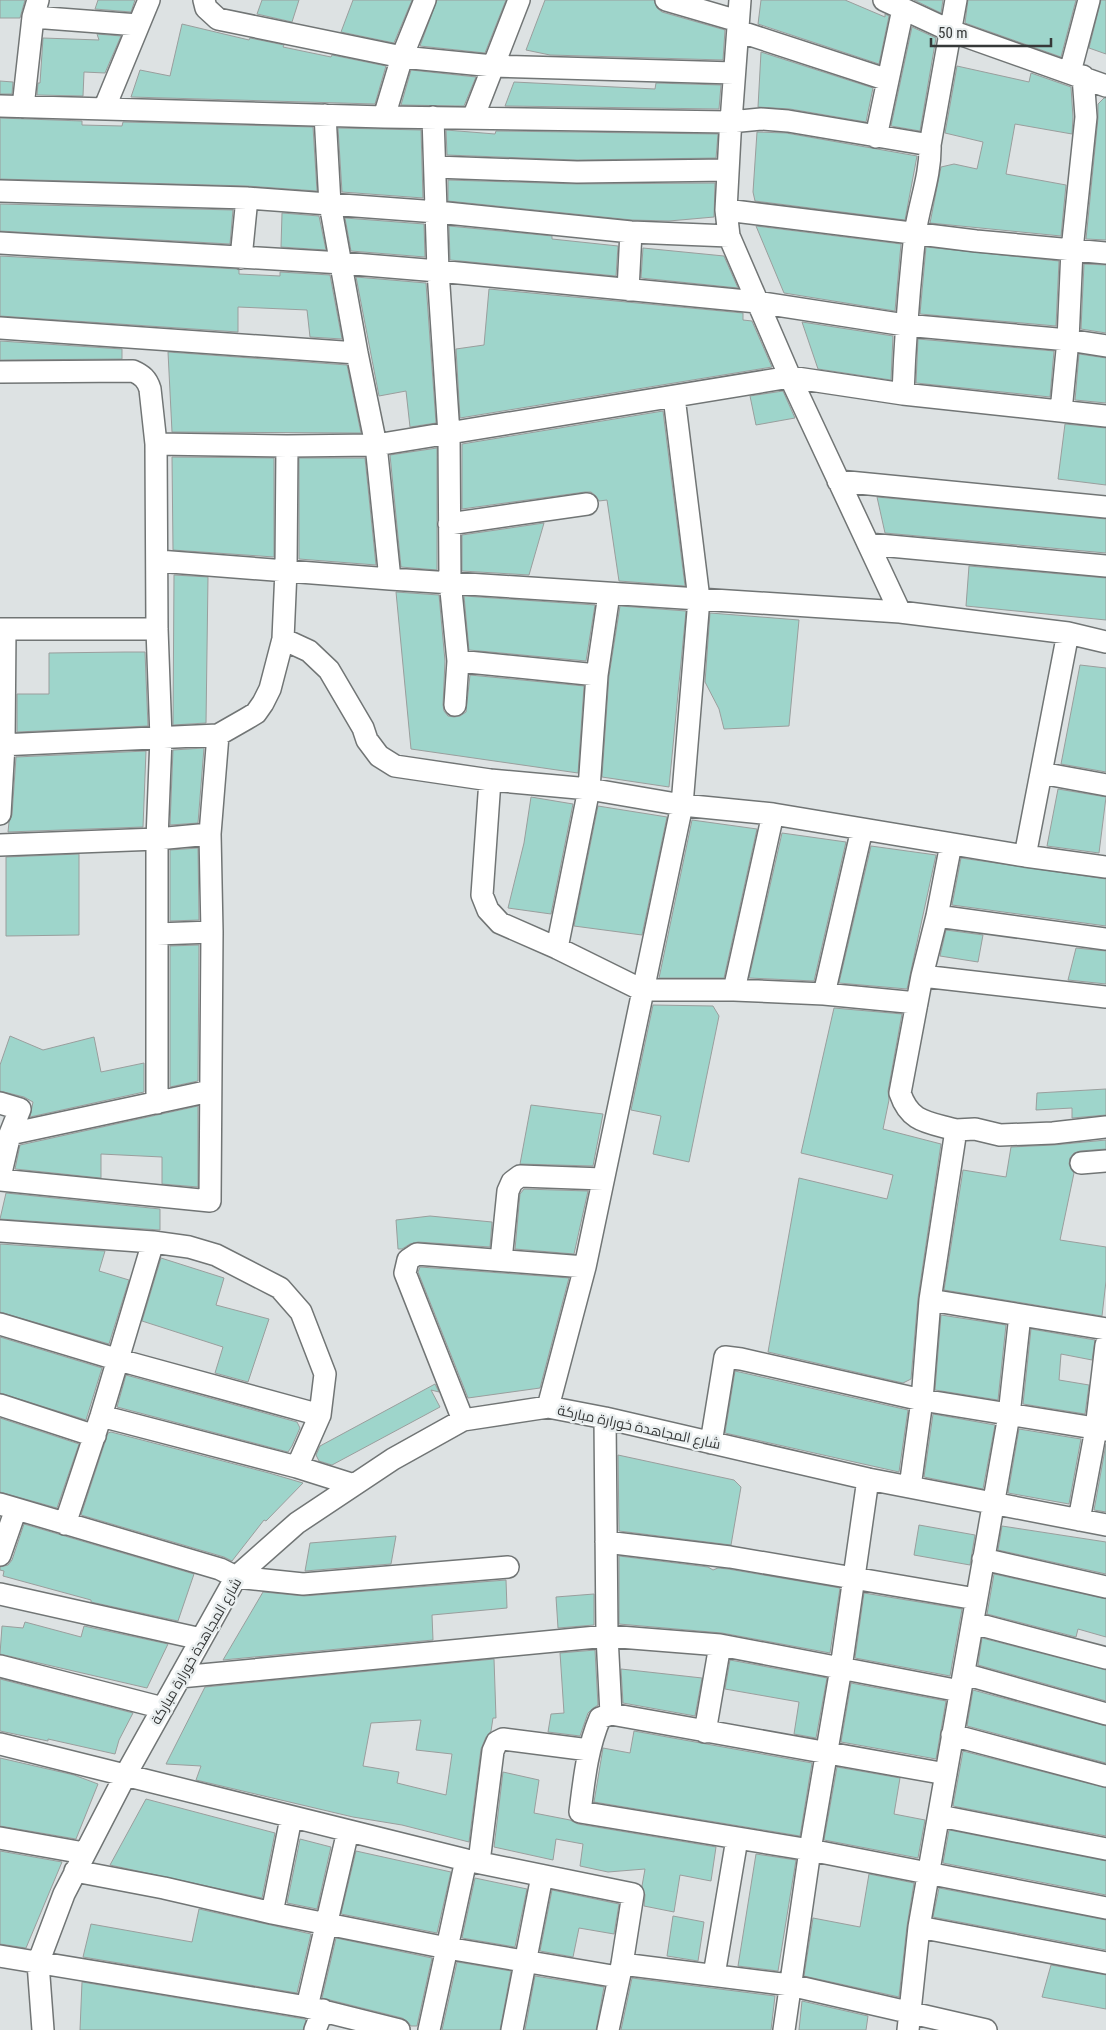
<svg xmlns="http://www.w3.org/2000/svg" width="1106" height="2030" font-family="'Roboto Condensed',Cairo,sans-serif">
  <rect width="100%" height="100%" fill="#dde2e3"/>
  <path fill="#9ed5cb" stroke="#9a9e9d" fill-rule="evenodd" d="M0,0H25L20,18H0Z
    M98,0H135L131,12L95,9Z
    M262,0H299L292,22L257,14Z
    M353,0H412L394,43L341,32Z
    M437,0H506L485,53L420,46Z
    M545,0H654L657,8L662,12L725,30L723,60L550,55L526,50Z
    M761,0H845L885,17V14L889,16L879,64L758,24Z
    M914,0H943L941,13Z
    M968,0H1076L1061,57L965,23Z
    M1101,0H1106V54L1089,48Z
    M182,24L249,40L250,38L284,45L283,47L331,57L332,55L386,66L375,104L131,97L140,70L170,76Z
    M912,27L936,38L920,131L891,126Z
    M97,34L121,36L105,73L84,72L83,96L37,95L38,83H40L43,38L99,40Z
    M761,52L873,88L866,122L790,109L758,107Z
    M957,66L1029,82L1031,73L1071,87L1073,117L1072,134L1015,124L1006,174L1066,185L1061,236L930,223L941,167L954,164L977,169L983,142L945,133Z
    M411,70L476,77L464,106L401,105Z
    M0,81L13,82L12,94H0Z
    M514,82L655,89L656,83L721,85L719,109L505,106Z
    M1104,98H1106V240L1086,239L1098,118V104Z
    M0,118L82,121V125L122,126L123,122L313,127L317,191L247,186L0,179Z
    M338,128L421,130L423,198L342,192Z
    M446,130L495,134L496,131L718,134L716,158L577,160L447,155Z
    M757,132L786,133L917,156L905,220L755,201L753,192Z
    M448,180L577,184L715,183L714,217L669,221L632,220L448,201Z
    M0,204L233,210L230,244L0,231Z
    M282,213L319,216L326,250L281,247Z
    M345,218L424,224L425,257L351,251Z
    M449,226L552,236V239L618,246L616,276L450,260Z
    M756,226L901,244L895,311L784,293Z
    M926,247L1059,261L1056,326L920,314Z
    M643,248L724,256L738,288L641,278Z
    M0,256L237,269L239,270V274L280,276V272L330,275L342,339L310,337L307,310L238,307V332L0,316Z
    M1084,264L1106,265V333L1081,329Z
    M356,277L426,283L436,423L410,427L406,391L379,396Z
    M489,289L743,313V320L752,321L772,367L460,418L456,349L484,345Z
    M802,322L893,336L891,380L818,369Z
    M918,339L1054,351L1050,397L916,383Z
    M0,341L122,349V359L0,360Z
    M168,352L347,365L361,433L172,432Z
    M1079,354L1106,358V403L1075,400Z
    M783,391L795,418L756,425L750,396Z
    M663,411L685,586L619,581L607,500L599,501L596,496L591,492H585L462,509V444Z
    M1065,424L1106,428V485L1058,479Z
    M437,448V570L401,567L390,455Z
    M172,457L274,458V557L173,550Z
    M299,458H365L376,565L299,559Z
    M877,497L1106,519V553L885,533Z
    M544,523L529,575L462,571V535Z
    M969,566L1106,578V620L966,606Z
    M174,575L208,577L206,723L173,725Z
    M396,592L439,595L445,661L443,705L444,711L448,716L454,717L460,716L466,712L470,675L584,686L578,773L411,749Z
    M464,596L595,605L586,661L469,650Z
    M620,606L686,611L669,787L602,777L609,676Z
    M710,613L799,620L789,726L724,729L719,709L705,682Z
    M125,652H145L148,726L17,732V694H49V653Z
    M1080,665L1106,668V772L1061,764Z
    M204,748L198,823L170,825L173,750Z
    M146,751L143,827L8,832L9,822L12,815L16,757Z
    M1058,789L1106,797L1099,853L1047,846Z
    M531,797L573,804L551,914L508,908L524,843Z
    M598,806L667,817L642,935L574,926Z
    M692,820L757,829L724,978H659Z
    M782,833L846,842L814,981L749,978Z
    M871,846L936,855L907,989L839,983Z
    M198,848L199,920L170,921V850Z
    M79,854V935L6,936V857Z
    M961,858L1106,879V926L952,905Z
    M946,930L983,935L978,962L940,956Z
    M199,945L198,1081L170,1087V946Z
    M1076,948L1106,951V984L1068,980Z
    M653,1005L713,1006L719,1016L689,1162L653,1154L661,1116L631,1110Z
    M834,1008L902,1014L888,1091L889,1100L883,1129L941,1144L918,1298L911,1379L903,1383L768,1352L799,1178L887,1199L893,1175L801,1153Z
    M10,1036L43,1050L94,1037L101,1072L144,1063V1092L30,1117L33,1102L24,1097L0,1091V1065Z
    M1106,1089V1115L1072,1118V1108L1036,1110L1037,1093Z
    M531,1105L603,1114L593,1166L520,1164Z
    M198,1106V1187L162,1184V1157L101,1154V1178L15,1169L20,1145Z
    M1106,1140V1149L1080,1151L1074,1153L1070,1158L1069,1164L1074,1173L1060,1240L1106,1247V1281L1102,1316L944,1290L963,1170L1006,1177L1011,1147L1054,1145Z
    M524,1189L588,1191L574,1254L515,1249L520,1194Z
    M6,1193L160,1209V1230L0,1219Z
    M430,1216L492,1222L490,1247L418,1242L410,1244L402,1249H398L396,1220Z
    M0,1244L105,1251L99,1271L129,1280L109,1344L0,1312Z
    M161,1258L224,1278L216,1305L269,1319L248,1382L215,1373L223,1347L142,1321Z
    M420,1267L569,1278L540,1388L468,1398L418,1272Z
    M941,1315L1006,1325L998,1400L935,1390Z
    M1031,1329L1095,1340L1092,1360L1061,1354L1059,1380L1089,1385L1085,1414L1023,1404Z
    M0,1337L102,1368L86,1420L0,1393Z
    M735,1371L908,1410L899,1472L725,1433Z
    M126,1375L297,1422L300,1428L292,1446L288,1452L117,1407Z
    M435,1384L439,1392L431,1390L440,1407L332,1465L319,1461L316,1455L320,1446Z
    M933,1414L995,1425L983,1489L924,1477Z
    M0,1418L79,1444L57,1508L0,1492Z
    M1019,1429L1081,1439L1069,1504L1008,1493Z
    M111,1432L269,1473L303,1483L266,1521L264,1520L232,1561L224,1557L81,1515L108,1433Z
    M1106,1444V1512L1094,1510Z
    M618,1455L734,1480L741,1487L731,1545L619,1531Z
    M24,1524L194,1574L178,1621L91,1602V1600L3,1576L4,1571L0,1570V1567L8,1565L12,1560Z
    M919,1525L975,1535L970,1565L914,1555Z
    M1002,1526L1106,1542V1574L998,1550Z
    M396,1536L391,1564L305,1571L310,1543Z
    M619,1556L708,1567L713,1570L718,1568L728,1569L840,1588L830,1653L722,1633L619,1624Z
    M994,1574L1106,1599V1637L1078,1629L1076,1637L987,1614Z
    M506,1580L507,1608L432,1615L433,1640L223,1660L263,1592L304,1596Z
    M864,1593L962,1609L950,1676L855,1658Z
    M594,1594V1625L558,1628L556,1597Z
    M25,1622L81,1637L84,1626L168,1644L147,1688L0,1654L2,1626L23,1628Z
    M982,1638L1106,1670V1701L978,1665Z
    M595,1650L598,1705L592,1709L588,1713L580,1736L548,1732L551,1714L564,1713L560,1653Z
    M494,1659L496,1718H493L491,1731L486,1737L481,1749L469,1842L402,1825L353,1817L196,1780L201,1766L166,1764L205,1687ZM421,1720L416,1750L452,1754L446,1795L397,1783L399,1772L363,1766L371,1723Z
    M730,1660L827,1678L816,1738L794,1734L799,1702L725,1689Z
    M621,1669L702,1678L695,1716L623,1703Z
    M0,1679L133,1713L119,1740L115,1754L48,1739V1741L0,1731Z
    M851,1683L946,1701L936,1759L841,1742Z
    M973,1690L1106,1726V1763L967,1726Z
    M634,1731L812,1763L800,1836L594,1802L603,1748L630,1753Z
    M963,1751L1106,1788V1836L953,1806Z
    M0,1758L74,1775L98,1784L76,1839L0,1826Z
    M837,1767L900,1778L894,1814L925,1820L918,1858L824,1840Z
    M503,1772L539,1780L534,1813L570,1820L578,1824L716,1847L711,1881L680,1875L674,1912L644,1906L645,1895L642,1886L645,1869L608,1872L580,1866L583,1844L556,1839L553,1860L494,1847Z
    M146,1799L275,1833L262,1898L110,1865Z
    M949,1830L1106,1861V1895L943,1863Z
    M300,1839L331,1847L317,1909L287,1903Z
    M0,1851L62,1862L26,1948L0,1944Z
    M356,1851L451,1872L437,1933L341,1914Z
    M756,1854L796,1860L778,1971L738,1966Z
    M869,1874L914,1883L907,1926L899,1997L804,1976L813,1918L860,1927Z
    M475,1878L527,1889L515,1947L462,1938Z
    M939,1888L1106,1920V1950L933,1917Z
    M552,1890L619,1904L614,1934L579,1928L573,1957L540,1951Z
    M199,1909L311,1934L297,1993L83,1957L91,1924L192,1942Z
    M673,1916L704,1922L698,1961L667,1956Z
    M336,1938L432,1958L417,2026H411L407,2021L402,2018L322,1998Z
    M457,1962L511,1971L500,2030H442Z
    M1051,1965L1106,1975V2009L1042,1997Z
    M535,1976L604,1987L596,2030H525Z
    M632,1978L775,1996L771,2030H621Z
    M82,1982L304,2019L306,2020L303,2030H80Z
    M802,2001L868,2016L866,2030H799Z"/>
  <g fill="none" stroke-linecap="round" stroke-linejoin="round">
    <g stroke="#717575" stroke-width="24">
      <path id="minor" d="M204,0L206,8L218,19L402,57L493,66L734,73
        M666,0L738,21
        M740,0L730,135L726,210L729,236L790,377L900,612
        M884,0L951,31L1106,86
        M33,17L138,25
        M738,31L888,80
        M1070,72L1089,0
        M0,106L384,117L730,122L761,119L788,121L930,145
        M23,107L33,17L38,0
        M104,109L149,0
        M325,115L330,204L357,353L376,445L390,579
        M384,117L402,57L425,0
        M433,117L438,271L449,434L450,581L458,661L455,705
        M473,118L519,0
        M876,137L903,9
        M435,167L577,172L728,170
        M0,191L247,198L437,212L631,232L729,236
        M726,210L976,241L1106,253
        M0,243L342,263L438,271L757,302L905,325L1068,340L1106,346
        M241,258L247,198
        M628,290L631,232
        M0,328L357,353
        M0,372L133,371C142,375 147,379 150,389L156,444L157,629L161,738L157,839V1103
        M903,394C905,340 909,288 915,234C919,204 931,175 930,145L956,0
        M1061,411L1068,340L1072,250L1086,117L1083,76
        M287,446L376,445L790,377L903,394L1106,416
        M838,481L1106,507
        M449,524L587,504
        M868,544L1106,566
        M158,561L390,579L900,612L1068,633L1106,642
        M0,629H157
        M283,639L309,651L329,670L363,728L367,740L379,756L395,766L490,780L589,789L682,805L773,814L1025,856L1106,867
        M458,661L597,675
        M0,745L218,735
        M1041,773L1106,785
        M490,780L482,895L488,910L500,923L557,948L642,990H734L824,994L862,829
        M0,814L4,745L5,629
        M951,844L937,916L922,976L1106,997
        M0,845L157,839L210,834
        M1025,856L1068,633
        M937,916L1106,939
        M157,934L212,932
        M557,948L589,789L597,675L609,594
        M922,976L900,1093C910,1123 928,1122 956,1130
        M734,990L773,814
        M824,994L917,1003
        M0,1103L20,1109L10,1134L0,1177
        M10,1134L210,1091
        M1081,1163L1106,1161
        M0,1180L210,1201L212,932L210,834L218,735L246,719L256,713L263,703L270,689L283,639L286,570L287,446L156,444
        M0,1231L153,1242L189,1247L216,1255L280,1288L301,1312L325,1374L320,1415
        M501,1260L508,1191L512,1182L520,1176L603,1179
        M930,1300L1106,1329
        M1020,1315L1009,1415L919,1927L1106,1963
        M0,1324L119,1360L320,1415L297,1467
        M0,1405L95,1436
        M548,1407L585,1267L682,805L699,599L674,397
        M101,1416L297,1467L354,1485
        M605,1418L607,1636L611,1714
        M463,1420L405,1273L408,1260L417,1254L585,1267
        M711,1443L725,1357L741,1359L922,1400L1106,1430
        M910,1487L922,1400L930,1300L956,1130L975,1129L1000,1135L1053,1133L1106,1127
        M0,1504L220,1569L236,1577L303,1584L508,1567
        M1079,1520L1096,1429L1106,1345
        M65,1524L101,1416L153,1242
        M606,1542L730,1557L976,1599
        M0,1555L16,1509
        M983,1559L1106,1587
        M0,1594L201,1639
        M973,1623L1106,1658
        M0,1666L163,1708
        M964,1674L1106,1714
        M180,1677L607,1636L720,1645L960,1691
        M705,1732L720,1645
        M952,1735L1106,1776
        M0,1744L466,1860L633,1894L622,1964L608,2030
        M946,1774L611,1714L600,1718C587,1749 584,1780 580,1812L810,1850L1106,1908
        M940,1816L1106,1849
        M0,1838L84,1853
        M479,1862L493,1751L497,1742L503,1739L589,1750
        M75,1871L164,1888L272,1913L447,1948L466,1860
        M272,1913L291,1818
        M0,1956L307,2007L399,2030
        M622,1964L790,1985L986,2030
        M714,1975L737,1839
        M307,2007L348,1831
        M43,2030L38,1963L64,1894L126,1774L236,1577L297,1523L393,1459L463,1420L548,1407L605,1418L868,1479L1106,1525
        M315,2030L323,2010
        M429,2030L447,1948L618,1977
        M512,2030L542,1876
        M784,2030L810,1850L841,1668L868,1479
        M908,2030L919,1927"/>
    </g>
    <use href="#minor" stroke="#fff" stroke-width="21"/>
  </g>
  <g text-anchor="middle" stroke-width="5" stroke-linejoin="round" paint-order="stroke">
    <g font-size="14" fill="#363838" stroke="#eaeff0">
      <text transform="translate(639 1427) rotate(12)" y="5">شارع المجاهدة خورارة مباركة</text>
      <text transform="translate(196 1651) rotate(-60)" y="5">شارع المجاهدة خورارة مباركة</text>
    </g>
  </g>
  <path d="M931 38v8h120v-8" fill="none" stroke="#363838" stroke-width="2.5"/>
  <text x="938" y="38" font-size="15" fill="#363838" stroke="#eaeff0" stroke-width="4" paint-order="stroke">50 m</text>
</svg>
